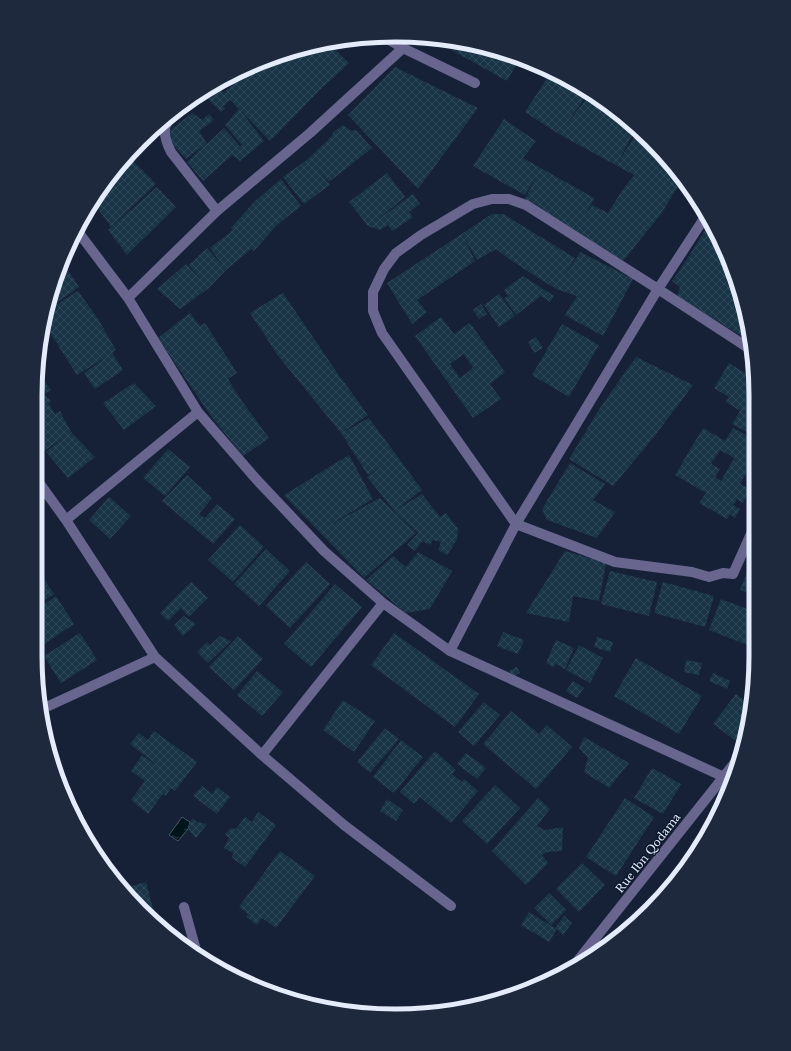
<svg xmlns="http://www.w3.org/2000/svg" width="791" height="1051" font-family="'Libre Baskerville',serif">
  <defs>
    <pattern id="water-ripples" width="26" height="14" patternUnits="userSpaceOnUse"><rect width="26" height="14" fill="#00151b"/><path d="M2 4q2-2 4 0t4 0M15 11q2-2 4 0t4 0" fill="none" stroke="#25373d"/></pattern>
    <pattern id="building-cross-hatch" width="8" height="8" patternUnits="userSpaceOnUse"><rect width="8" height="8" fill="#193446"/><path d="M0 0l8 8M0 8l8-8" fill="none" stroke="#2f4858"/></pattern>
  </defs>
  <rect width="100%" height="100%" fill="#162138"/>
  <path fill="url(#water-ripples)" stroke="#44565e" d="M182,817L190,822L188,829L178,841L169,835Z"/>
  <path fill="url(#building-cross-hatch)" fill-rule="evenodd" d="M430,38H443L512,54L520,58L507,81Z
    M328,43L349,63L322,88L270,141L240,110L264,141L240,161L232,155L203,181L187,162L206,144L186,159L164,135L192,113L202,120L209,114L214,120L199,131L207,144L224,128L240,146L242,145L225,125L239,109L230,100L223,106L225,109L221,112L206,97L219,88L224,93L242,76L237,72L302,47Z
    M395,67L478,108L418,189L348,115Z
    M549,75L584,99L565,126L588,97L622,117L636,128L618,162L639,130L683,178L661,214L623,261L525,199L538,174L525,195L473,166L504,119L536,141L523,158L594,198L586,215L592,205L608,213L621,192L634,175L559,134L525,112Z
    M343,125L351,131L356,130L372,148L329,182L314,164L330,185L304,204L283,177L309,158L332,136L333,132Z
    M130,158L156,184L111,227L93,202L96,195Z
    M387,173L405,197L376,221L413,194L420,204L409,212L413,217L392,231L388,225L380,230L368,226L349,202Z
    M281,179L301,206L276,226L254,251L251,249L226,270L209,288L180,309L157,289L186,264L203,282L189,265L207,248L223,266L210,248L233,230L231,228L254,202Z
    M157,187L176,207L127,255L108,230Z
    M492,214H503L575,258L563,279L580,252L633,279L603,336L565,315L577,296L556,289L512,261L496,249L477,260L463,235L475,261L417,300L427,312L412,324L387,283Z
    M709,224L729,258L749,333L743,337L677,296L680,287L672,281L679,272Z
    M64,264L79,287L46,310L47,302Z
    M523,276L554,296L550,302L541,296L516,315L504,298L508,296L504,290Z
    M78,291L98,319L116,350L112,353L123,370L95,389L84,373L108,356L77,375L44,323L46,311Z
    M283,293L338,374L368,415L341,433L279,357L250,313Z
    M499,294L515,316L499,327L484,305Z
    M481,304L487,314L479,319L473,310Z
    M190,313L200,326L205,323L237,373L228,379L239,397L269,438L243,456L211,416L158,338Z
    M441,317L454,334L470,323L505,372L490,384L501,399L473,418L415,336ZM464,354L473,368L460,378L450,364Z
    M562,324L599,345L569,397L532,375Z
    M536,337L543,348L534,353L528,342Z
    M636,357L693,385L653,438L613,486L569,459L600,408Z
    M729,363L753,378L754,436L732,424L740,411L726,402L729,397L714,388Z
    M36,370L51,390L44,394L51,401L48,403L55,414L60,411L71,432L95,457L68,478L46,452L66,436L44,451L36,439Z
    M134,383L156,406L124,430L103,403Z
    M369,418L422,490L396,510L422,494L440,517L446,513L458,529L457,540L447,555L438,550L441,542L433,540L430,545L422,541L415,551L407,545L418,533L396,513L367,477L387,462L368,475L341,433Z
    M703,428L725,441L733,428L754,439V447L753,449H754V461L740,484L750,489L743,503L737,499L733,505L740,509L735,518L730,514L727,519L699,503L706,493L675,475ZM720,450L734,458L721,481L715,477L720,469L711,464Z
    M168,449L190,467L165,496L143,478Z
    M349,455L373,499L328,526L380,498L416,533L364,578L284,495Z
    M570,463L605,484L593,500L615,512L597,538L547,520L542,509Z
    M187,475L212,498L199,514L205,518L217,504L235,519L213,544L162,501Z
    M109,497L131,516L110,539L89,520Z
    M240,525L264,547L233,582L208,560Z
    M266,549L290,571L259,606L234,584Z
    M565,551L606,563L599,601L573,596L569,622L526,613Z
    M418,552L452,571L430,609L406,613L366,580L393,556L406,567Z
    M754,554L755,595L740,590Z
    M35,557L41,564L35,568Z
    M306,562L330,584L290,628L266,606Z
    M37,569L54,594L35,607V570Z
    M610,571L657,582L649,616L601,604Z
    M191,582L208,598L189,617L181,608L168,621L160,613Z
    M663,582L714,596L705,627L654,613Z
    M335,584L362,607L311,667L284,644Z
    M56,596L74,624L38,648L35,644V610Z
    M721,599L755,612V648L709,630Z
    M184,616L196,624L183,636L174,625Z
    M503,632L524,640L518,654L497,646Z
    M80,633L97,660L61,683L44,656Z
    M394,633L479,694L455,727L371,665Z
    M220,636L231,641L208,663L197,652L207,642L210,645Z
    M238,636L263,659L234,690L209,667Z
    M597,637L613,642L610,652L594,647Z
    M556,640L574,648L565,669L556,664L553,667L546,663Z
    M579,645L603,658L590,683L566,670Z
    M636,658L702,696L679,734L614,696Z
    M686,660L702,663L699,675L684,672Z
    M517,667L520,673L512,677L509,671Z
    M257,671L283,692L262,716L237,695Z
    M713,673L730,681L727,689L709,681Z
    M573,681L584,688L577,698L566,691Z
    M736,694L746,702L752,694L743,740L740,744L713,724Z
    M343,700L375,721L354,752L323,730Z
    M484,702L500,715L474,746L458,732Z
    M511,711L539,734L547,725L572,747L536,789L483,744Z
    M385,728L399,739L370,773L357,762Z
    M154,731L197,762L175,791L171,788L166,796L163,794L148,814L131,800L145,781L131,771L142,755L155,764H156L130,744L139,733L148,740Z
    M584,737L629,763L609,788L584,772L588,758L579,748Z
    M401,740L423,757L394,793L373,777Z
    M435,751L456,770L452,774L462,782L464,779L478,791L451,823L420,797L414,804L400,792Z
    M466,753L486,768L477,779L457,764Z
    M652,768L681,784L663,814L634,798Z
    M495,785L520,808L487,844L462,821Z
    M202,786L212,794L217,787L230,797L217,814L193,796Z
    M538,798L550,809L537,826L545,830L563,827L562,851L547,852L542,855L548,863L526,885L492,851Z
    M625,798L654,817L616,876L586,857Z
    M387,799L403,810L396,821L380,811Z
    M258,812L276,825L245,867L232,858L233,853L224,848L229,838L225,834L231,828L236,829L245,817L252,822Z
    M193,818L197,822L207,824L196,838L188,829L190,822Z
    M280,851L315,876L276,928L262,918L257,925L246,917L248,914L239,907Z
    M582,863L605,885L579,912L556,889Z
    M146,882L153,909L157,922L141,911L124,888Z
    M549,893L566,910L551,925L534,908Z
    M529,912L555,928L564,916L572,923L563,935L557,929L549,942L521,925Z"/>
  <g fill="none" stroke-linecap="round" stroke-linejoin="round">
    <path stroke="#68668f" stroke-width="10" d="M382,36L403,48L475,83
      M188,102C168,121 157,124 171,152L217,211
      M79,233L128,298L198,412L256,479L324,551L383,603L450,651L724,777
      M128,298L217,211L310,133L403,48
      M753,351L658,289L526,205L509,199H492L473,204L421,235L396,253L384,269L373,292V311L382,333L516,524L615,562L692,572L709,577L723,573L733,574L754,527
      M35,477L66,520L155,657L262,755L344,825L451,906
      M66,520L198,412
      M450,651L516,524L658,289L705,217
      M42,709L155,657
      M262,755L383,603
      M184,907L196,950
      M575,964L740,756"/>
  </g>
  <g text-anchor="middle" stroke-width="3" stroke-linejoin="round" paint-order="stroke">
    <g font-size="11" fill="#e4ecfc" stroke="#0d182e">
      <text transform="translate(648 853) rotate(-52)" y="4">Rue Ibn Qodama</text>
    </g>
  </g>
  <path d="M0 0H791V1051H0ZM395 42H396A353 353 0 0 1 749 395V656A353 353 0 0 1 396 1009H395A353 353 0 0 1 42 656V395A353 353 0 0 1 395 42Z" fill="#1e293e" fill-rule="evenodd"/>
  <path fill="none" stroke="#e4ecfc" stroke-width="5" d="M395 42H396A353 353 0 0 1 749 395V656A353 353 0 0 1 396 1009H395A353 353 0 0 1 42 656V395A353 353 0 0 1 395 42Z"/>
</svg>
